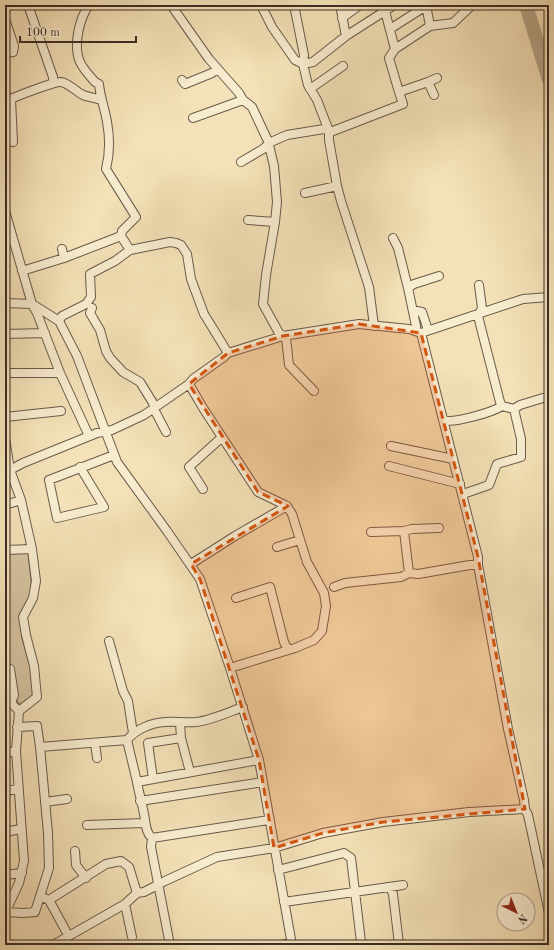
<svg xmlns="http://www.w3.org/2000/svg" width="554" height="950" font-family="'Old Standard TT',serif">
  <rect width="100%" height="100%" fill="#f4e1b7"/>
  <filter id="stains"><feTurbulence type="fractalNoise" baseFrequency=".005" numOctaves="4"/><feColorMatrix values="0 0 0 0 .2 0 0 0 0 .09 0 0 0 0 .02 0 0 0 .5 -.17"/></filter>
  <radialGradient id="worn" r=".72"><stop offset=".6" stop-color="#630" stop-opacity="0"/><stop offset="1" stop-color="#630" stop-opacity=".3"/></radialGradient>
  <path fill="#d5c29f" stroke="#887863" d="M27,543L31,581L30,597L20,613L22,639L31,670L34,696L23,705L18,703L12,668L5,669V546L22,547Z"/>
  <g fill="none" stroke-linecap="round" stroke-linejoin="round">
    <path stroke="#b5a486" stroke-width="14" d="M526,5L549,80"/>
    <g stroke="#695a4b" stroke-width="10">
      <path id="minor" d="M28,5L53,77V83
        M89,5C79,19 73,46 80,62C83,69 90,76 95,82L99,84C100,97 105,109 107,122C110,138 110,153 106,169L136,217L122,231L121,236L130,250
        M171,5L209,59L239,93L243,100L252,107L268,141L274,166L277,202L275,222L266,275L263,304L279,333L286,338L289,365L314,391
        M261,5L272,27L295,60L303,64L313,62L346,36L385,11L384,5
        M294,5L304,55L303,64L308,85L317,100L329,131V140L337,186L341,201L369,287L374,326
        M340,5L346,36
        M394,5L385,11L395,49L430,26L426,5
        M342,18L360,5
        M5,19L14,46L13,52L5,53
        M430,26L453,23L472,5
        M390,29L426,6
        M395,49L389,58L399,92L428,82L434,95
        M182,80L185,84L212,73L217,69
        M428,82L437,78
        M310,89L343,66
        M5,96L11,99C17,96 56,81 61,82C68,83 76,91 83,95C88,97 95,98 101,100
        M11,99L13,142
        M193,118L243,100
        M241,162L263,149L271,142L287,135L324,129L333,131L403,104L399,92
        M305,193L337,186
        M5,211L32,304L37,313L60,373H5
        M248,220L275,222
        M393,238L398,248L408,288L414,284L439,276
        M62,249L64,258
        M22,271L64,258L121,236
        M479,285L482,308L478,316L500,402L502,406L514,409L520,405L543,398
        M408,288L416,326V331
        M5,303L32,304L59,321L77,356L117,462L167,531L200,579L230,668L259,760L292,945
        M92,308L90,313L100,330L106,351L110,358L123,372L140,382L153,403L155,411L166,432
        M414,312L417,311L422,312L428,330
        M59,321L62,316L86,304L91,297L90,274L115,261L130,250L170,242L176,243L181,245L187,254L191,279L204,314L228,353
        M421,333L478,557V565L508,729L524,800L525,809L528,815L549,913
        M5,334L45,333
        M60,373L89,436
        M189,384L203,408L258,492L287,506L292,514L307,562L324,593L326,606L322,631L314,640L295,648L230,668
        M5,417L61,411
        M443,420C453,424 493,412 502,406
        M5,438L10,470L5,471
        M391,446L453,459
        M389,466L460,484
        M80,467L104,507L57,518L49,480L114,455
        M203,489L189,467L221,438
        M463,494L489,485L497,464L521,457V439L514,409
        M5,505L21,500
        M404,531L412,529L439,528
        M371,532L404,531L409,573
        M277,547L300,540
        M5,550L32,549
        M191,564L235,536L287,506
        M334,587L345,583L401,577L409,573L418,574L470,565H478
        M236,598L270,587L284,642L288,650
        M109,641L123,691L128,701L133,733
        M10,669L14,695L11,703
        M5,704L11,703L19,711L16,751L24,861L19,883L5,913
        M19,711L37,697L34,666L26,635L23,617L33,598L36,581L32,549L21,500L10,470L23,463L97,433L112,430L144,415L189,384L193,379L224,357L228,353L283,336L359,324L409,329L421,333L523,299L549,297
        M180,723L181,738L190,772
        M17,727L37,726L40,747L127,740C136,729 151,723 165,722C175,721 185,723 196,722C209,721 229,712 243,707
        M127,740L137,782
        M95,743L97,758
        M5,753L16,751
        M153,779L148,743L181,738
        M5,791L18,789
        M140,801L263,782
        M45,802L67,799
        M87,825L144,823
        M5,832L21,829
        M152,838L269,820
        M75,851L76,865L86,878
        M278,870L344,853L351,858L361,942L364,945
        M5,875L22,873
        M44,898L49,900L68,935
        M49,900L106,864L121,861L129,867L137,893
        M284,902L403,885
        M125,904L132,937
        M6,912L23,913L35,912L49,868L48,833L40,747
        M53,945L125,904L137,893L144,892L165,881L217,857L274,848L323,833L383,822L469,812L525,809
        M170,945L151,847L152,838C145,832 146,823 144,814C142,803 139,793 137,782L259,760
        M281,945L292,943
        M389,945L399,944L393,894L390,887"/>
    </g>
    <use href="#minor" stroke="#f8ecd0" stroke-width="8"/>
  </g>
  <path fill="#d7550f" fill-opacity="0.2" stroke="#d7550f" stroke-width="3" stroke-dasharray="8 5" stroke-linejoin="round" d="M359,324L421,333L478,557L525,809L383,822L323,833L274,848L259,760L200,579L191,564L288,506L258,492L189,384L228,353L283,336Z"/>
  <rect width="554" height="950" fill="none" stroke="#f4e1b7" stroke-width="20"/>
  <rect x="6" y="6" width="542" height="938" fill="none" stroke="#3b2d27" stroke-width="2"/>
  <rect x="10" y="10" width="534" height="930" fill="none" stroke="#3b2d27"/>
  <g transform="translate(516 912) rotate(137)"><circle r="19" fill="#f8ecd0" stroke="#aca08c"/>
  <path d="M0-3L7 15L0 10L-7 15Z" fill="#8f2418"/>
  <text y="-6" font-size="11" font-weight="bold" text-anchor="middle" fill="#3b2d27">N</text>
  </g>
  <path d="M20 36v6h116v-6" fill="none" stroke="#3b2d27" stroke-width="2"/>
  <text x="26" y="36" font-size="12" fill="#3b2d27" stroke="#f8ecd0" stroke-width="3" paint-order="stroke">100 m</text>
  <rect width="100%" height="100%" filter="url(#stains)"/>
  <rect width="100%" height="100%" fill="url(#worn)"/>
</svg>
